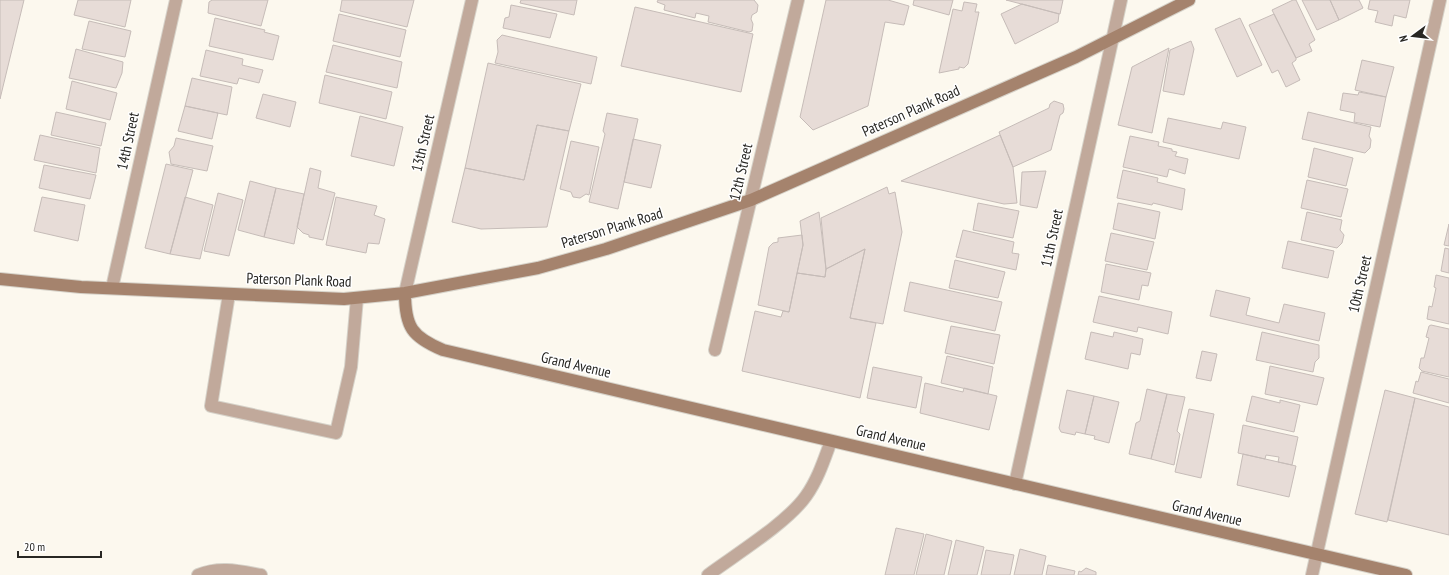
<svg xmlns="http://www.w3.org/2000/svg" width="1449" height="575" font-family="'PT Sans Narrow',sans-serif">
  <rect width="100%" height="100%" fill="#fcf8ee"/>
  <path fill="#e7dcd7" stroke="#c6bcb8" d="M0,0H24L0,99Z
    M78,0H131L125,27L74,15Z
    M212,0H268L261,26L208,13L209,2Z
    M342,0H414L407,27L340,11Z
    M521,0H577L574,15L520,3Z
    M658,0H754L758,5L757,12L752,15L751,19L753,24L752,31L749,32L708,22L709,16L696,13L695,18L664,10L665,5L657,2Z
    M826,0H888L909,6L904,25L885,22L868,106L813,130L800,117Z
    M914,0H953L949,15L913,5Z
    M1006,0H1063L1060,14Z
    M1293,0H1296L1315,40L1309,44L1312,51L1296,58L1272,10Z
    M1302,0H1330L1339,20L1317,30Z
    M1330,0H1359L1363,8L1339,20Z
    M1370,0H1410L1406,18L1394,15L1392,26L1375,22L1378,11L1368,9Z
    M964,2L977,4L975,12H979L968,64L964,68L959,67V69L939,73L953,9L962,11Z
    M1022,4L1059,14L1058,22L1015,44L1001,14Z
    M511,5L557,14L550,38L503,28L505,18L509,17Z
    M635,7L753,34L741,92L621,66Z
    M339,14L406,30L400,57L333,41Z
    M1274,14L1296,58V60L1292,63L1300,80L1286,87L1278,70L1272,73L1249,25Z
    M215,18L265,30L264,32L279,36L273,60L209,46Z
    M1240,18L1262,65L1237,77L1215,29Z
    M89,21L131,31L125,57L82,49Z
    M502,35L597,57L591,84L495,63L498,52L497,40Z
    M1191,41L1194,49L1184,95L1163,91L1170,50Z
    M333,45L402,62L397,88L326,72Z
    M1169,48L1152,133L1118,125L1132,67Z
    M76,49L123,62L122,73L116,88L69,78Z
    M206,50L243,59L242,65L263,70L259,83L239,78L237,84L200,76Z
    M1362,60L1394,67L1386,97L1355,90Z
    M488,63L581,84L569,131L537,125L524,180L465,168Z
    M325,75L392,92L386,119L319,103Z
    M192,78L232,87L227,115L185,106Z
    M72,81L117,93L110,120L66,109Z
    M1359,92L1386,97L1380,127L1354,122L1355,113L1340,110L1343,93L1358,95Z
    M263,94L296,102L290,127L256,118Z
    M1054,101L1063,104L1064,109L1063,113L1060,115L1051,150L1013,167L999,132L1049,108L1050,104Z
    M185,106L218,113L212,139L178,131Z
    M56,112L106,123L101,146L51,135Z
    M1308,112L1371,127L1369,136L1371,140L1370,148L1365,153L1302,139Z
    M607,113L638,119L618,209L589,202L605,134L603,131Z
    M360,116L403,127L394,166L351,156Z
    M1168,118L1221,129L1223,122L1246,127L1239,159L1163,142Z
    M537,125L569,131L547,227L481,229L452,222L465,168L524,180Z
    M40,135L100,148L96,173L34,160Z
    M1000,135L1013,167L1017,203L1004,204L901,181Z
    M1130,136L1159,142L1158,146L1172,149V151L1177,152L1175,156L1188,159L1185,174L1169,169L1167,177L1123,167Z
    M176,138L213,146L207,171L171,164L169,152L174,146Z
    M633,139L661,145L651,188L624,182Z
    M571,141L599,147L589,195L586,194L580,198L573,197L571,192L560,189Z
    M1314,148L1353,158L1346,186L1308,177Z
    M166,164L193,170L170,254L145,248Z
    M44,165L96,175L90,199L39,188Z
    M310,168L321,171L318,188L335,193L323,240L309,237V235L303,233L297,227Z
    M1123,170L1158,178L1157,182L1185,189L1182,210L1153,203L1152,205L1117,198Z
    M1046,171L1037,208L1020,205L1022,172Z
    M1307,180L1348,189L1341,217L1301,208Z
    M250,181L276,188L264,237L238,230Z
    M887,187L889,194L895,192L902,232L883,324L850,318L865,249L826,269L821,218Z
    M276,188L304,194L294,244L264,237Z
    M218,193L243,200L229,256L204,251Z
    M42,197L85,205L78,241L34,231Z
    M185,197L213,205L200,259L170,254Z
    M336,197L377,206L374,215L385,219L379,244L368,243L366,253L326,245Z
    M978,203L1019,211L1013,238L973,230Z
    M1118,203L1160,212L1155,239L1113,229Z
    M819,212L826,269L825,277L797,273L803,245L800,221Z
    M1307,212L1342,220L1340,230L1344,235L1342,243L1337,248L1301,240Z
    M1449,224V246L1444,245Z
    M963,230L1014,242L1012,253L1019,254L1016,270L956,257Z
    M1111,233L1154,242L1147,270L1105,261Z
    M802,235L803,245L789,312L758,305L769,247L773,243L778,242V238Z
    M1288,241L1334,251L1328,278L1282,268Z
    M1445,248L1449,249V273L1441,271Z
    M865,249L850,318L876,323L860,398L742,371L755,311L781,317L783,311L789,312L797,273L825,277L826,269Z
    M955,260L1005,272L998,298L949,288Z
    M1106,264L1151,273L1148,286L1142,285L1139,300L1101,292Z
    M1436,275L1449,278V324L1427,319L1429,306L1432,307L1436,288L1434,287Z
    M910,282L1002,302L995,331L904,311Z
    M1216,290L1250,298L1246,315L1279,323L1284,304L1325,313L1319,341L1210,316Z
    M1099,296L1172,312L1168,334L1138,327L1137,332L1093,322Z
    M1431,325L1449,329V377L1422,371L1419,368L1421,358H1424L1429,338L1426,337L1429,326Z
    M951,326L1000,335L994,364L945,353Z
    M1091,332L1113,337L1114,332L1143,339L1140,355L1131,353L1128,369L1085,359Z
    M1262,332L1319,345V358L1315,362L1313,372L1256,360Z
    M1202,351L1217,354L1211,381L1196,378Z
    M947,356L993,367L988,394L941,383Z
    M1270,366L1324,378L1317,405L1265,394Z
    M873,367L922,377L916,408L867,398Z
    M1421,372L1449,379V403L1413,393L1416,381L1418,382Z
    M925,383L963,392L964,388L997,396L989,430L920,413Z
    M1147,389L1167,394L1151,459L1129,454L1136,423L1140,421Z
    M1067,390L1094,396L1085,434L1076,432L1075,435L1061,432L1059,428Z
    M1385,390L1415,398L1387,522L1355,514Z
    M1167,394L1185,397L1177,431L1180,434L1174,465L1151,459Z
    M1094,396L1119,402L1109,443L1094,439L1095,436L1085,434Z
    M1252,396L1280,403V400L1300,405L1294,432L1246,421Z
    M1415,398L1449,407V535L1388,520Z
    M1189,409L1214,414L1201,478L1175,472Z
    M1243,425L1298,437L1292,465L1278,462L1279,457L1266,455L1265,459L1238,453Z
    M1243,454L1296,466L1289,497L1237,485Z
    M896,528L924,534L914,575H885Z
    M926,534L952,541L944,575H916Z
    M956,540L984,547L977,575H948Z
    M1020,549L1046,556L1042,575H1014Z
    M986,550L1014,555L1010,575H981Z
    M1048,565L1075,571L1074,575H1046Z
    M1086,568L1096,572V575H1078L1079,571L1081,572Z"/>
  <g fill="none" stroke-linecap="round" stroke-linejoin="round">
    <g stroke="#d6d2c9" stroke-width="14">
      <path id="lane" d="M229,294L211,406L336,433L351,367L357,298
        M198,575C220,566 239,571 261,575
        M708,575C735,555 787,523 806,496C818,479 824,460 831,441"/>
    </g>
    <g stroke="#d6d2c9" stroke-width="14">
      <path id="street" d="M112,288L176,0
        M405,293L472,0
        M715,350L798,0
        M1015,484L1121,0
        M1312,575L1440,0"/>
    </g>
    <g stroke="#d6d2c9" stroke-width="14">
      <path id="secondary" d="M0,279L81,287L344,299L405,293L538,268L606,249L751,200L1076,57L1189,0
        M405,293C405,327 412,337 443,350L1406,575"/>
    </g>
    <use href="#lane" stroke="#c1a99b" stroke-width="12"/>
    <use href="#street" stroke="#c1a99b" stroke-width="12"/>
    <use href="#secondary" stroke="#a5836d" stroke-width="12"/>
  </g>
  <g text-anchor="middle" stroke-width="3" stroke-linejoin="round" paint-order="stroke">
    <g font-size="15" fill="#282723" stroke="#fff">
      <text transform="translate(911 111) rotate(-24)" y="5">Paterson Plank Road</text>
      <text transform="translate(128 141) rotate(-78)" y="5">14th Street</text>
      <text transform="translate(423 143) rotate(-77)" y="5">13th Street</text>
      <text transform="translate(741 172) rotate(-77)" y="5">12th Street</text>
      <text transform="translate(612 228) rotate(-17)" y="5">Paterson Plank Road</text>
      <text transform="translate(1052 238) rotate(-78)" y="5">11th Street</text>
      <text transform="translate(299 280) rotate(2)" y="5">Paterson Plank Road</text>
      <text transform="translate(1360 284) rotate(-77)" y="5">10th Street</text>
      <text transform="translate(576 365) rotate(13)" y="5">Grand Avenue</text>
      <text transform="translate(891 438) rotate(13)" y="5">Grand Avenue</text>
      <text transform="translate(1207 513) rotate(13)" y="5">Grand Avenue</text>
    </g>
  </g>
  <g transform="translate(1413 36) rotate(255)" stroke="#ffffff" stroke-width="3" paint-order="stroke">
  <path d="M0-3L7 15L0 10L-7 15Z" fill="#282723"/>
  <text y="-6" font-size="11" font-weight="bold" text-anchor="middle" fill="#282723">N</text>
  </g>
  <path d="M18 551v6h83v-6" fill="none" stroke="#282723" stroke-width="2"/>
  <text x="24" y="551" font-size="12" fill="#282723" stroke="#ffffff" stroke-width="3" paint-order="stroke">20 m</text>
</svg>
